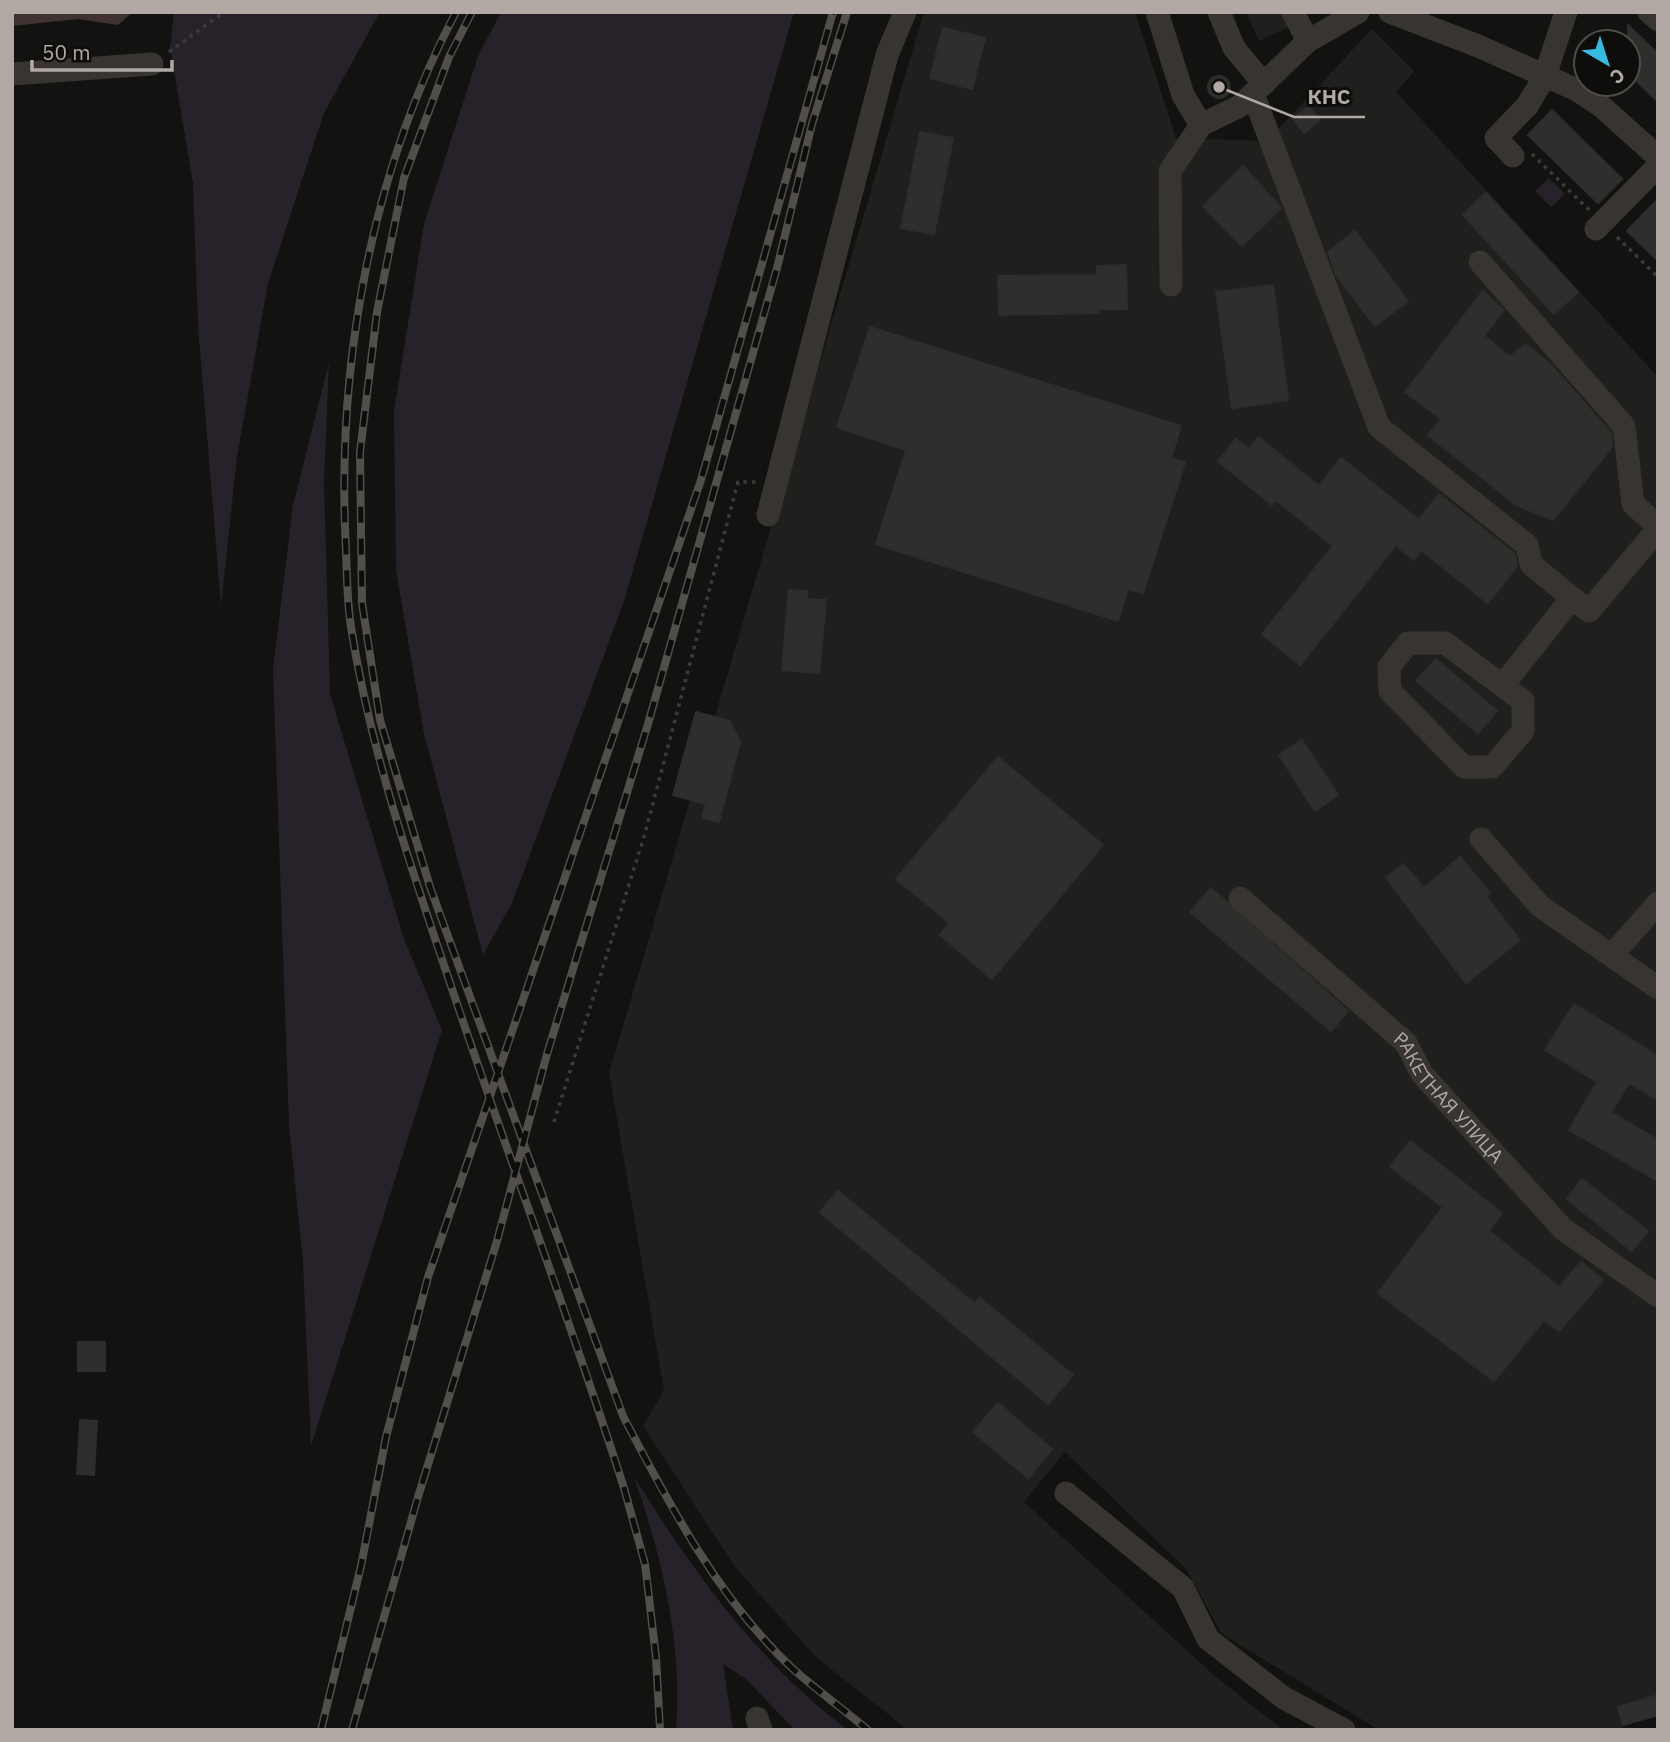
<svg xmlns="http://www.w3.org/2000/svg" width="1670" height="1742" font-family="'IBM Plex Sans',sans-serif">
  <rect width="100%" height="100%" fill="#121211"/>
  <path fill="#1f1f1d" d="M924,12H1135L1176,138L1267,141L1372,29L1414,71L1396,92L1658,377V1715L1623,1725L1622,1730H1379L1222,1634L1186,1569L1065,1452L1024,1502L1216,1677L1283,1730H908L817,1658L735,1567L643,1426L664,1390L609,1073Z
    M1246,12H1290L1295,24L1259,41Z"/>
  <path fill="#27222a" d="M174,12H380L324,113L268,283L237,457L221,606L198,325L193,183L170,47Z
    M501,12H794L624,601L512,903L483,955L424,734L396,570L394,411L424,224L478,56Z
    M1549,178L1565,194L1551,207L1535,191Z
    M329,363L324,482L330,694L404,939L442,1030L311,1446L303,1262L289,1125L273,669L293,505Z
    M634,1477C693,1571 758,1663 848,1730H795L747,1680L723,1664L733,1730H676C683,1644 662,1557 634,1477Z"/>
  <path fill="#403231" d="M12,12H133L118,25L78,19L12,26Z"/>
  <path fill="#2e2e2c" stroke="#2e2d2b" stroke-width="2" d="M1628,25L1658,54V102L1628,73Z
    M943,28L985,38L972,89L930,78Z
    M1208 87a11 11 0 1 1 22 0a11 11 0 1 1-22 0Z
    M1309,106L1320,120L1304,133L1293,119Z
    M1552,110L1622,179L1598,203L1528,135Z
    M920,132L953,138L934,234L901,228Z
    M1243,166L1281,208L1242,246L1203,206Z
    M1486,193L1578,292L1554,314L1463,215Z
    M1658,199V261L1627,231Z
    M1355,231L1408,301L1375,326L1336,275L1328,252Z
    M1126,265L1127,309H1099V313L999,315L998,276L1097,275V266Z
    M1273,285L1288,400L1232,408L1216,292Z
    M1483,291L1504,310L1484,336L1510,357L1526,344L1552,366L1611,433L1612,447L1553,520L1516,505L1428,435L1441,419L1405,392Z
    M870,327L1181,426L1171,458L1185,462L1143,593L1128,589L1118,621L876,544L906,450L837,427Z
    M1258,437L1319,486L1341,458L1419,520L1439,494L1515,554L1517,566L1488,603L1421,550L1414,560L1396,545L1300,665L1262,634L1333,546L1276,500L1272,505L1218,461L1236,439L1249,449Z
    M789,590L807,591V599L826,600L819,673L782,670Z
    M1436,659L1497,711L1478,733L1416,681Z
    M696,712L730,721L740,742L719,822L702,818L706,804L673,795Z
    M1302,740L1338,795L1315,811L1279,755Z
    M998,757L1103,845L992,979L940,935L950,923L896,879Z
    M1460,857L1490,893L1486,896L1520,940L1466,983L1386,878L1403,864L1424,888Z
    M1211,888L1348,1011L1331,1031L1190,912Z
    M1574,1004L1658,1056V1100L1629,1083L1611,1112L1658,1140V1181L1569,1130L1597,1082L1545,1050Z
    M1410,1141L1502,1213L1489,1231L1559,1287L1581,1262L1603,1280L1559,1331L1544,1320L1494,1381L1378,1293L1443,1207L1390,1167Z
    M1582,1179L1648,1231L1632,1251L1567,1199Z
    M838,1191L975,1304L980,1298L1073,1375L1048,1404L820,1212Z
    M78,1342H105V1371H78Z
    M998,1403L1052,1449L1028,1478L973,1432Z
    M80,1420L97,1421L94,1475L77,1474Z
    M1658,1695V1715L1623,1725L1618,1707Z"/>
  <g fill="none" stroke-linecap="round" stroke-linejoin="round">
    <path stroke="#3e3a39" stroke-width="3.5" stroke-dasharray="3.5 5" stroke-linecap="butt" d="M169,52L224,12
      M1532,154L1589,210
      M1617,237L1658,277
      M554,1122L644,837L738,482H757"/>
    <g stroke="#373432" stroke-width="23">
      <path d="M1157,12L1183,95L1201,125L1240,106L1308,41L1358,12"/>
      <path d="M1219,12L1234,48L1264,84"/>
      <path d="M1293,12L1308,41"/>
      <path d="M1390,12L1478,46L1577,90L1601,106L1658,157"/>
      <path d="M1649,12L1658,20"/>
      <path d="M12,74L152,64"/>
      <path d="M1253,94L1379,427L1527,545L1531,564L1572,598"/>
      <path d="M1513,156L1496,138L1527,106L1545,76L1566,12"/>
      <path d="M1596,229L1658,166"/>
      <path d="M1480,262L1624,426L1633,504L1658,526"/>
      <path d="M1171,285L1170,171L1201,125"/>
      <path d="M768,515L887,55L905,12"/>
      <path d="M1408,643H1445L1523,701V731L1492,767H1464L1390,691L1389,667Z"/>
      <path d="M1503,685L1572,598L1589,611L1658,529"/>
      <path d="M1481,839L1540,906L1658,988"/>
      <path id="s1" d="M1240,898L1406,1043L1422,1074L1563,1229L1658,1296"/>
      <path d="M1613,954L1658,903"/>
      <path d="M1066,1493L1183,1588L1208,1639L1284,1698L1344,1730"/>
      <path d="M757,1718L761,1730"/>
    </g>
    <g stroke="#524e4c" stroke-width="8">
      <path id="rail" d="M456,12C370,175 336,367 346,550C347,576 347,602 351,627C370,748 409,862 448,977C505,1148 569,1316 624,1488L645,1564L656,1657L660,1730
        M472,12L449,57L404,178L377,312L360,452L362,603L380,720L430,887L623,1416C669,1504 719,1600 793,1669C817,1690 844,1710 868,1730
        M321,1730L361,1566L386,1437L428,1277L701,480L833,12
        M352,1730L418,1497L497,1241L547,1054L648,724L777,268L812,124L847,12"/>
    </g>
    <use href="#rail" stroke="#0d0d0c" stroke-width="5" stroke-dasharray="16" stroke-linecap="butt"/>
  </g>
  <g text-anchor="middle" stroke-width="6" stroke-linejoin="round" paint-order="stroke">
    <g font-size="19" fill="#b2a8a4" stroke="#0d0d0c">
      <text dy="7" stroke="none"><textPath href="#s1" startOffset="290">РАКЕТНАЯ УЛИЦА</textPath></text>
    </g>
  </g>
  <path fill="none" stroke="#b2a8a4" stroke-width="2.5" d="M1219 87L1294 117H1365"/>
  <circle fill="#b2a8a4" stroke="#0d0d0c" stroke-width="2.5" cx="1219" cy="87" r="7"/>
  <g font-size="21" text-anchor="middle" font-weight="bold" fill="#b2a8a4" stroke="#0d0d0c" stroke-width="6" stroke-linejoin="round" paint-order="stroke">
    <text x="1329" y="104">КНС</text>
  </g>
  <rect width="1670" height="1742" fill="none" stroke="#b2a8a4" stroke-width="28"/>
  <g transform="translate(1607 63) rotate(141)"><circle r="33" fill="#0d0d0c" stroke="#4f4b49" stroke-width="2"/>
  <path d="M0-5L12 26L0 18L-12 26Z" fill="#39bae3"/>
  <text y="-10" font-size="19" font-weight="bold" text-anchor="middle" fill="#b2a8a4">С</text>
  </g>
  <path d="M32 60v10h140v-10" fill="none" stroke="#b2a8a4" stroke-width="3.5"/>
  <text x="42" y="60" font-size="21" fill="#b2a8a4" stroke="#0d0d0c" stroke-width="5" paint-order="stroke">50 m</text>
</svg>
